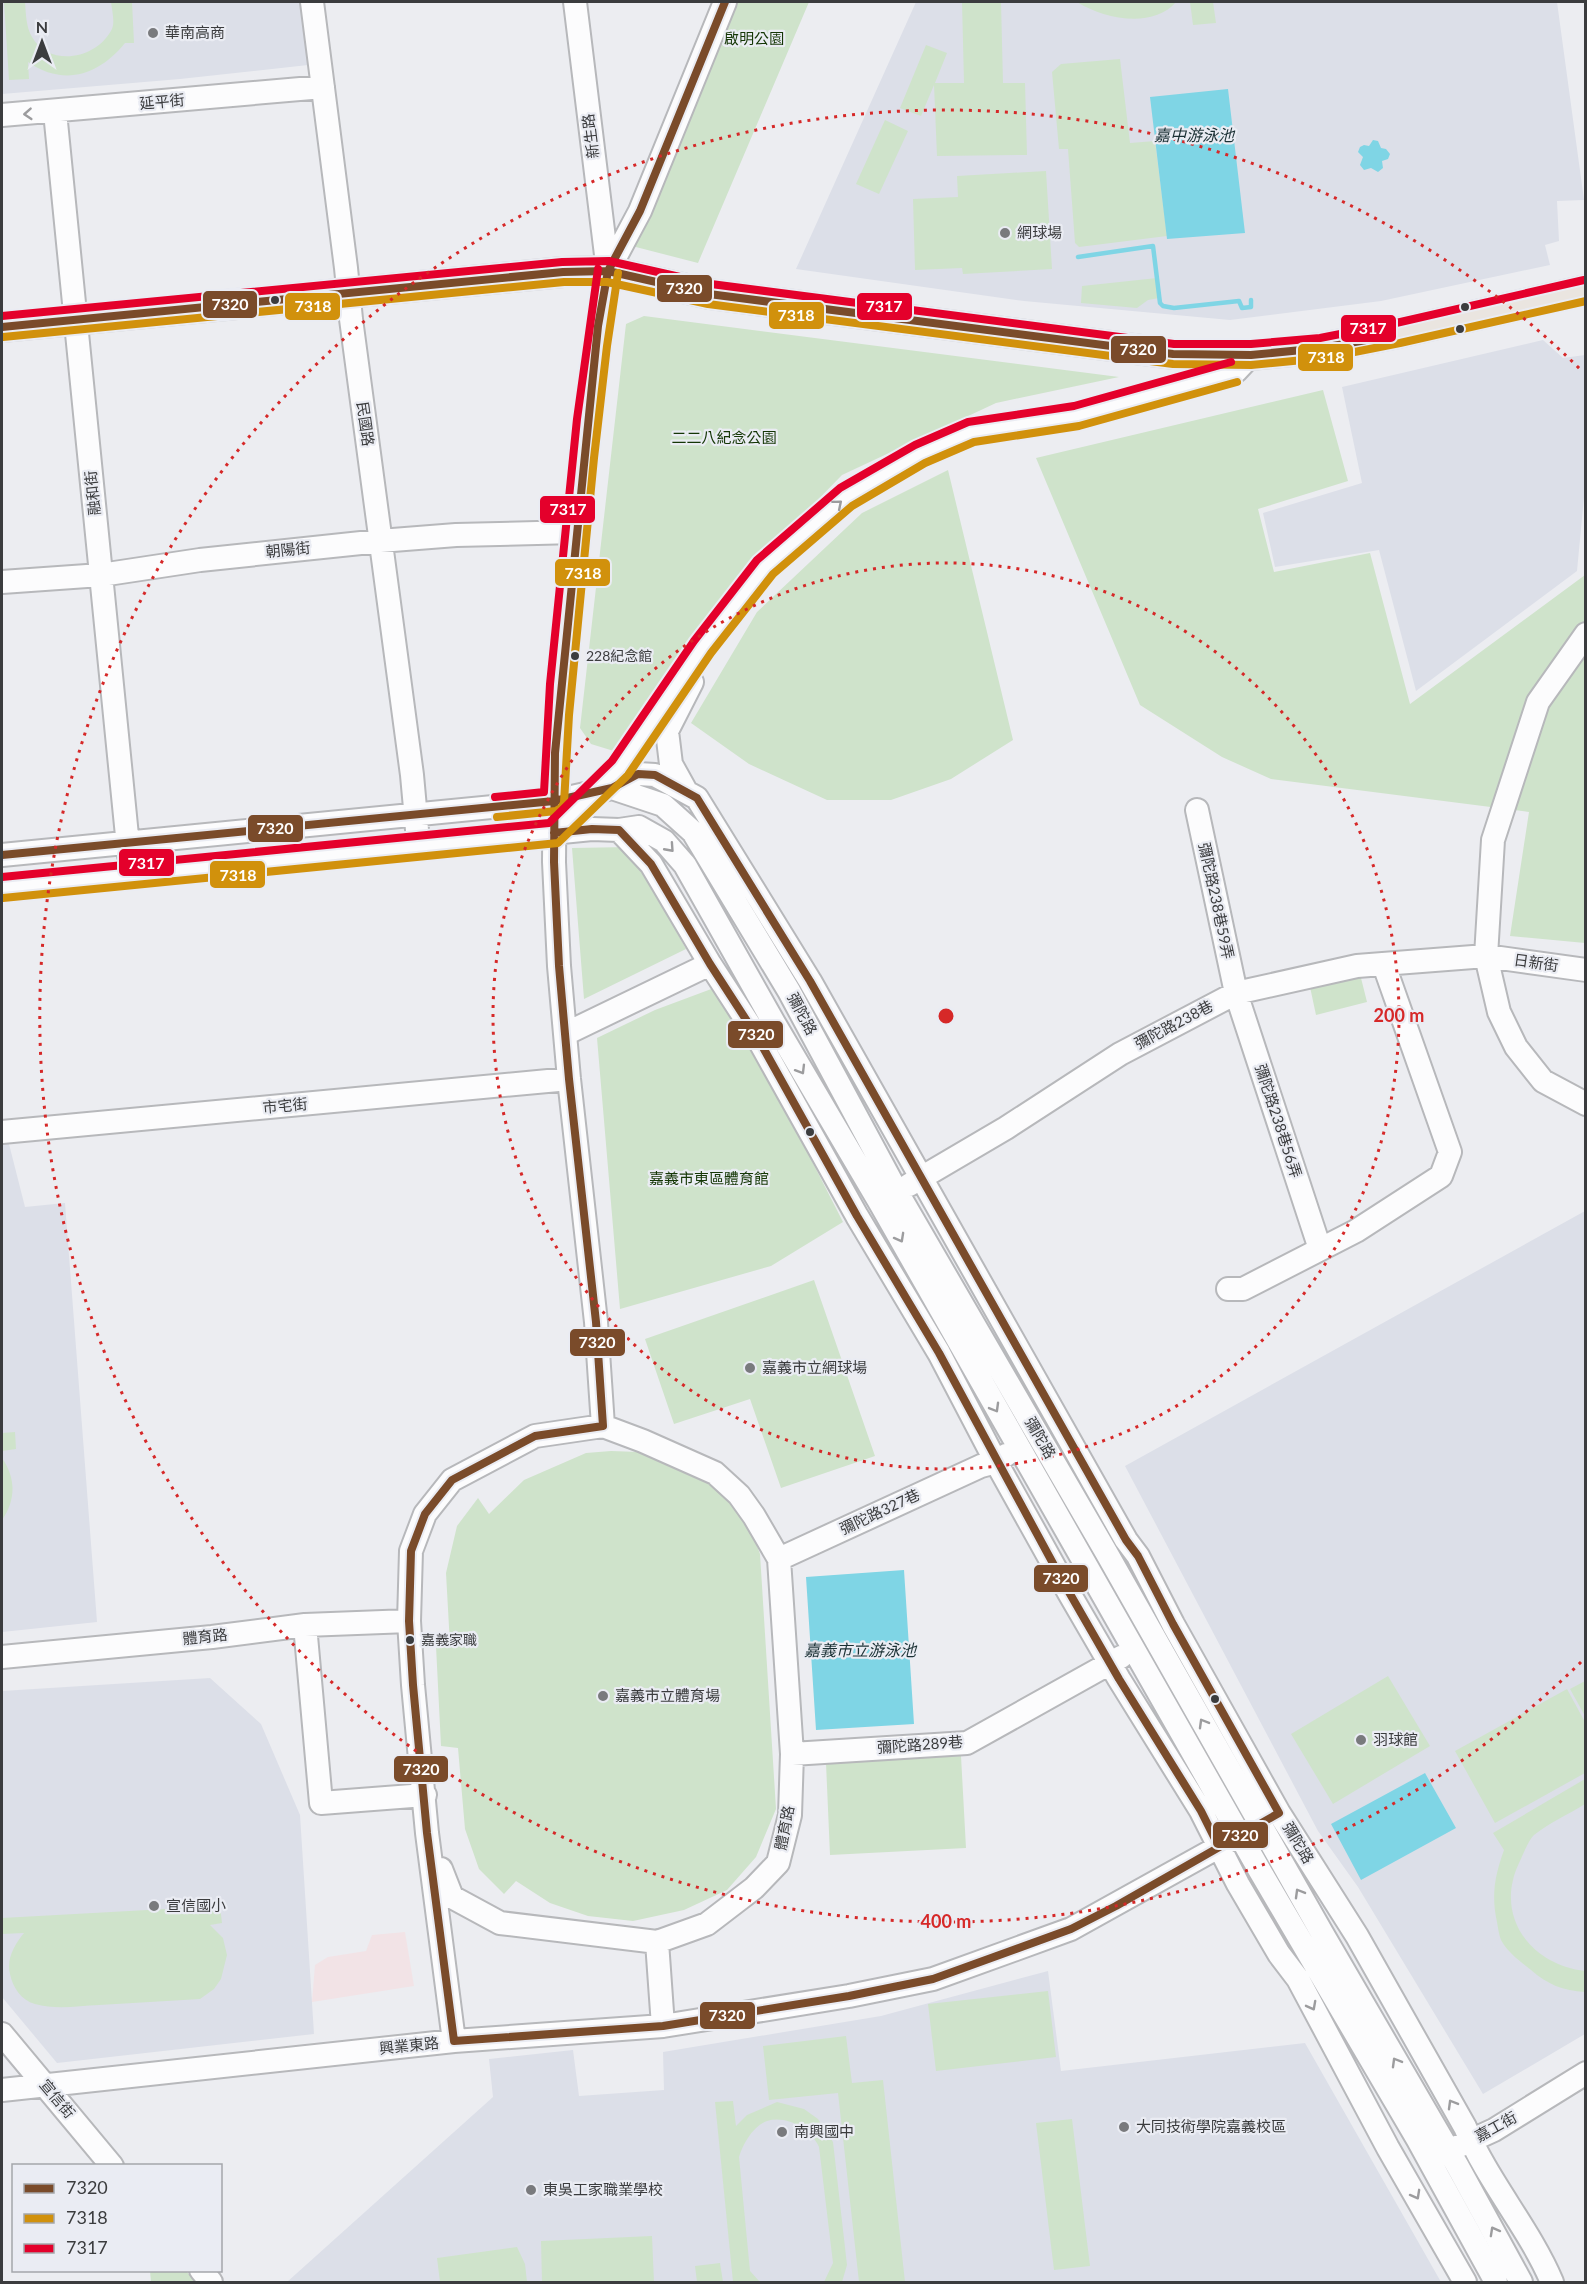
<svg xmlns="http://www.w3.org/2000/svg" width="1587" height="2284" font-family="Lato,'Noto Sans TC',sans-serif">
  <rect width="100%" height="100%" fill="#ecedf1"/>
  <path fill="#f2e3e6" d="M405,1932L414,1986L312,2002L315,1965L328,1957L366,1951L372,1935Z"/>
  <path fill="#dcdfe8" d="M2,2H300L308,65L180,79L2,94Z
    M916,2H1557L1584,200L1557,201L1559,241L1545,245L1550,265L1381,301L1230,320L1024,301L796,269Z
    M1543,340L1563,358L1585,355L1586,476L1577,571L1416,691L1379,550L1275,567L1263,513L1362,483L1342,387Z
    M2,1144H9L25,1207L65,1203L97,1622L2,1632Z
    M1585,1211V2034L1483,2094L1358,1887L1318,1831L1125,1466Z
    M210,1678L261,1724L300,1815L314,2034L57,2063L2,1997V1691Z
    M1048,1971L1061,2071L1305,2043L1441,2282H287L493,2097L489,2059L573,2050L579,2096L664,2090L663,2052L881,2016Z"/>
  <path fill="#cfe3cb" d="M4,2H25C26,14 26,27 32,37C50,68 97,59 112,29C115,22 112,10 111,2H132L134,43H125C99,75 64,87 28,62L29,79L9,80Z
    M731,2H809L698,263L632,246Z
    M962,2H1001L1003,83H1025L1027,155L937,156L934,85L921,116L900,108L926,45L947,53L935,83H964Z
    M1077,2H1176C1153,29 1104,19 1077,2Z
    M1190,2H1213L1216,23L1193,25Z
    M1120,59L1130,143L1155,141L1167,236L1079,247L1075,243L1068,149H1059L1052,72L1061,64Z
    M885,120L908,131L879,194L856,184Z
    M1046,171L1052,269L963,274L962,268L915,270L913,199L958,197L957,176Z
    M1157,278L1159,298L1148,300L1137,308L1081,303L1082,286Z
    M644,316L1119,377L996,403L842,475L764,555L617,752L591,744L580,728L626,324Z
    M1323,390L1348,481L1258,509L1274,572L1370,553L1410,704L1585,575V943L1510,936L1529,812L1271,779L1222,757L1140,705L1036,458Z
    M948,470L1013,740L951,779L891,800H827L749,764L691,723L757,612L862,513Z
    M630,847L686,949L584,999L572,848Z
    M1360,974L1367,1002L1316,1015L1310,987Z
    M722,985L843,1222L771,1266L620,1309L597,1038L655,1010Z
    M814,1280L875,1456L781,1488L750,1399L674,1424L645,1339Z
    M15,1432L16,1449L2,1451V1433Z
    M611,1451L639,1452L698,1472L726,1495L747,1519L760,1554L776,1809L756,1857L727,1890L684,1910L633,1921L588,1916L550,1903L516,1881L504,1894L479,1869L465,1829L458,1748L441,1746L436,1646L450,1645L446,1573L457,1526L478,1498L489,1514L524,1480L586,1453Z
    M2,1458C16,1478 16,1500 2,1520Z
    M1388,1676L1430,1746L1333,1804L1291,1734Z
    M1585,1681V1716L1570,1689Z
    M1567,1689L1585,1722V1773L1495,1823L1455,1751Z
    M961,1756L966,1848L830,1855L826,1763Z
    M1585,1779V1804C1569,1814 1549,1823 1534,1835C1528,1841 1523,1855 1519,1863C1494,1916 1530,1964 1585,1971V1992C1563,1991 1547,1984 1531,1970C1520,1961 1508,1953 1501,1940C1499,1935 1498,1928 1497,1922C1491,1895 1495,1875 1504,1850L1493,1833Z
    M220,1906L222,1923L210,1925L223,1938L227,1955L221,1979L214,1989L200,1999C167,2001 133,2003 99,2005C78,2006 56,2010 35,2004C21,2000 13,1988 10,1974C6,1959 15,1944 24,1933L2,1934V1918Z
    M1048,1991L1056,2057L936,2071L928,2004Z
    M846,2036L852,2083L883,2080L905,2282H859L838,2093L769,2100L763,2046Z
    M733,2101L736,2126L747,2115L777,2102L804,2109L818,2119L833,2142L847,2265L842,2282H824L833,2263L819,2147C811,2129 787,2115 767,2121C753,2126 743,2144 739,2157L750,2271L760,2282H733L715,2102Z
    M1072,2119L1090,2266L1054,2270L1036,2123Z
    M652,2236L654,2282H542L541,2241Z
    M517,2247L525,2264L527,2282H440L437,2258Z
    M720,2263L723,2282H697L695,2266Z
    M150,2271H186L196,2282H151Z"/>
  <path fill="#7fd5e5" d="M1228,89L1245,233L1167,239L1150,97Z
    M1373,140L1378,141L1381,148L1386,149L1390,154L1388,159L1382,161L1383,168L1378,172L1371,168L1364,170L1360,165L1363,157L1358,152L1360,147L1364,145L1369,146Z
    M904,1570L914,1724L816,1730L806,1577Z
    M1425,1773L1456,1828L1361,1880L1331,1824Z"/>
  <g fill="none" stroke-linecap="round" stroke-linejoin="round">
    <path stroke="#7fd5e5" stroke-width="4.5" d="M1078,257L1153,246L1160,303L1163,306L1174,308L1239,301L1242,308L1251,307V300"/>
    <g stroke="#b7b8bb" stroke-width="26">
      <path id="minor" d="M312,2L346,268L351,319L412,775L417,830
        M575,2L608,271
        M55,112L129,856
        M2,115L323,87
        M2,582L101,575L200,560L380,541L456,535L576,532
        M1586,634L1538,702L1493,840L1486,956L1499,1012L1516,1047L1543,1081L1586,1104
        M612,788L663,805L693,832L789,991L897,1192L1106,1552L1322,1933L1457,2165L1521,2282
        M686,791L671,764L667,731L692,682
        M1197,810L1236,993L1320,1249
        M619,830L651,864L710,964L756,1035L857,1216L939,1353L996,1462L1069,1593L1119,1679L1201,1811L1238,1884L1279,1954L1298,1979L1388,2148L1465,2282
        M554,833L620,768L703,647L765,567L846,497L920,454L971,432L1076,416L1236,371L1251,355
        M2,855L554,801L612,788L638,774L655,775L697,798L810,981L1126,1540L1138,1556L1173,1624L1279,1813L1357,1936L1465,2127C1488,2182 1529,2228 1552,2282
        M2,888L592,829L619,830L639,827L664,841L685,865L774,1023L880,1203L1260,1871L1418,2140L1496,2282
        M565,1034L710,964
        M2,1132L569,1079
        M909,1185L1006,1128L1120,1054L1236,993L1357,966L1486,956L1586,970
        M1228,1289H1243L1356,1231L1441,1176L1450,1152L1384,965
        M779,1559L981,1466L996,1462L1006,1455
        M305,1625L321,1803L425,1795
        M2,1657L212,1637L305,1625L409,1621
        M792,1754L967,1743L1121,1657
        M441,1869L452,1897L500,1923L657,1942L707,1924L754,1888L778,1863L790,1815L792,1754L779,1559L754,1516L739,1495L715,1473L643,1441L603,1426
        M657,1942L663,2026
        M2,2034L112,2166
        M454,2041L427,1833L413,1685L409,1621L411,1551L425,1514L452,1480L535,1436L603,1426L596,1322L569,1079L559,966L554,862L555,753L598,326L608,271L640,211L725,2
        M2,2090L454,2041L663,2026L849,1996L933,1979L1071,1929L1233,1839
        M1457,2147L1494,2130L1586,2073
        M201,2270L211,2282"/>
    </g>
    <g stroke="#c9cacc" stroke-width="32">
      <path id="major" d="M2,327L563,272L608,271L709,294L1173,354L1251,355L1322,348L1398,333L1586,290"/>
    </g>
    <use href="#minor" stroke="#fcfcfd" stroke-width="22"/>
    <use href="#major" stroke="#eae5e0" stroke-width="28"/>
    <g stroke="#eaecf3" stroke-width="12">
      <path id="bus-1" d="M2,327L563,272L608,271L709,294L1173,354L1251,355L1322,348L1366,340
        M554,833L592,829L619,830L651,864L710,964L756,1035L857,1216L939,1353L1062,1580L1119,1679L1201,1811L1219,1847
        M2,855L554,801L612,788L638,774L655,775L697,798L810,981L1126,1540L1138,1556L1173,1624L1279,1813L1116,1906L1071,1929L933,1979L849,1996L663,2026L454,2041
        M454,2041L427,1833L413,1685L409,1621L411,1551L425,1514L452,1480L535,1436L603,1426L596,1322L569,1079L559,966L554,862L555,753L598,326L608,271L640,211L725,2"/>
    </g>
    <g stroke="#eaecf3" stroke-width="12">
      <path id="bus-2" d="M3,337L564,282H607L708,304L1173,364L1251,365L1324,358L1400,343L1586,301
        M497,817L556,811L561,808L564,803L569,715L594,458L607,346L618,273
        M3,898L558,843L628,775L711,653L773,574L852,506L925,463L974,442L1079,426L1237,382"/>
    </g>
    <g stroke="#eaecf3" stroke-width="12">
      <path id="bus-3" d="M2,316L562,262L609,261L711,284L1174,344H1251L1320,338L1396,323L1584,280
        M495,797L544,792L550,684L577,419L598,269
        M2,877L549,823L612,761L694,641L757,560L840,488L915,445L968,422L1074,406L1231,362"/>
    </g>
    <use href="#bus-1" stroke="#7a4b2a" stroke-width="8"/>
    <use href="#bus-2" stroke="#d1910c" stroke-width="8"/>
    <use href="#bus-3" stroke="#e4002b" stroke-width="8"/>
  </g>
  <defs><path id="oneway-chevron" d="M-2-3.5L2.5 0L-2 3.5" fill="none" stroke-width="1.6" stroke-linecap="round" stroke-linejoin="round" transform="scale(1.5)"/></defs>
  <g stroke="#9c9c9e">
    <use href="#oneway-chevron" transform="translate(28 114) rotate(176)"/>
    <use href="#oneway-chevron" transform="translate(838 504) rotate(-40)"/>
    <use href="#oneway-chevron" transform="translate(670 848) rotate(48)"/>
    <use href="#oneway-chevron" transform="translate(801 1070) rotate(59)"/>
    <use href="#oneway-chevron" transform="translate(900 1238) rotate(61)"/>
    <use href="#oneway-chevron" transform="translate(995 1408) rotate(60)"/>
    <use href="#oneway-chevron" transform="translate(1203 1723) rotate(-120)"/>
    <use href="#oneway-chevron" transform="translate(1299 1893) rotate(-120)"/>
    <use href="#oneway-chevron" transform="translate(1312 2006) rotate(62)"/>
    <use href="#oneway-chevron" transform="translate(1396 2062) rotate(-120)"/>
    <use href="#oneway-chevron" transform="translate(1452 2104) rotate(-120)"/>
    <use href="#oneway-chevron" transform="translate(1416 2195) rotate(61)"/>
    <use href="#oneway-chevron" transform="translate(1494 2231) rotate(-119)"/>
  </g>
  <g fill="none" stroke="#d62828" stroke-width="3" stroke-dasharray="3 6">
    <circle cx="946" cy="1016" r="453"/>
    <path d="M1581 1662A906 906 0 1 1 1581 370"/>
  </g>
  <g fill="#797a7d" stroke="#eaecf3" stroke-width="2">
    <circle cx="153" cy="33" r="6"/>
    <circle cx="1005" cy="233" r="6"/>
    <circle cx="750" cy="1368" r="6"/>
    <circle cx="603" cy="1696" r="6"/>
    <circle cx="1361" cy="1740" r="6"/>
    <circle cx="154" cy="1906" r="6"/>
    <circle cx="1124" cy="2127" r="6"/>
    <circle cx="782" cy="2132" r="6"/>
    <circle cx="531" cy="2190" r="6"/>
  </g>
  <g fill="#3b3c3e" stroke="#eaecf3" stroke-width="2">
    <circle cx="275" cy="300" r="5"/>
    <circle cx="1465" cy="307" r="5"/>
    <circle cx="1460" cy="329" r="5"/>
    <circle cx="575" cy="656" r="5"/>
    <circle cx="810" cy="1132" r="5"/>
    <circle cx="410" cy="1640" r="5"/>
    <circle cx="1215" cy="1699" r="5"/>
  </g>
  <g text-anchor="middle" stroke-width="4.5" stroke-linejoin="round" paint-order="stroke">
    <g font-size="14" fill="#3b3c3e" stroke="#eaecf3" text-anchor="start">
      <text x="586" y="661">228紀念館</text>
      <text x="421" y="1645">嘉義家職</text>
    </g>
    <g font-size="15" fill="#3b3c3e" stroke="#eaecf3" text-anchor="start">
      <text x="165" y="38">華南高商</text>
      <text x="1017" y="238">網球場</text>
      <text x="762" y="1373">嘉義市立網球場</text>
      <text x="615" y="1701">嘉義市立體育場</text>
      <text x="1373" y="1745">羽球館</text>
      <text x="166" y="1911">宣信國小</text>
      <text x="1136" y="2132">大同技術學院嘉義校區</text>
      <text x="794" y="2137">南興國中</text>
      <text x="543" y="2195">東吳工家職業學校</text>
    </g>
    <g font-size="15" fill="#153706" stroke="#eaecf3">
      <text x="754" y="44">啟明公園</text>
      <text x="724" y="443">二二八紀念公園</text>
      <text x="709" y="1184">嘉義市東區體育館</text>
    </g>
    <g font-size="15" fill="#3b3c3e" stroke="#eaecf3">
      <text transform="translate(162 102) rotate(-5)" y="5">延平街</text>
      <text transform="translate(591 136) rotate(-97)" y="5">新生路</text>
      <text transform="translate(365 424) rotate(82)" y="5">民國路</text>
      <text transform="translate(93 493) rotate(-96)" y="5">融和街</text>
      <text transform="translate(288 550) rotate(-6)" y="5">朝陽街</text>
      <text transform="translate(1216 901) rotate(78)" y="5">彌陀路238巷59弄</text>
      <text transform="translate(1536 963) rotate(8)" y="5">日新街</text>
      <text transform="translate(802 1014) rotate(62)" y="5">彌陀路</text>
      <text transform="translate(1174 1025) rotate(-28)" y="5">彌陀路238巷</text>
      <text transform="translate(285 1106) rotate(-5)" y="5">市宅街</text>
      <text transform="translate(1278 1121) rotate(72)" y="5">彌陀路238巷56弄</text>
      <text transform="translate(1040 1438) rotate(60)" y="5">彌陀路</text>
      <text transform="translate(880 1512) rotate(-25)" y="5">彌陀路327巷</text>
      <text transform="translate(205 1637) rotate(-6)" y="5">體育路</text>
      <text transform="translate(920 1745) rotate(-4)" y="5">彌陀路289巷</text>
      <text transform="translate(785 1828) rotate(-79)" y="5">體育路</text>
      <text transform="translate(1298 1843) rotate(59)" y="5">彌陀路</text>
      <text transform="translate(409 2046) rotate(-6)" y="5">興業東路</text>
      <text transform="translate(57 2099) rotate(50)" y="5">宣信街</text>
      <text transform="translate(1496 2127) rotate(-29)" y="5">嘉工街</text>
    </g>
    <g font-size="16" font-style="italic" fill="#1a3034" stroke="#eaecf3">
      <text x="1194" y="141">嘉中游泳池</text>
      <text x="860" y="1656">嘉義市立游泳池</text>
    </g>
  </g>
  <circle cx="946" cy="1016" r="9" fill="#d62828" stroke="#eaecf3" stroke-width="3"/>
  <g font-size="18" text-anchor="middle" font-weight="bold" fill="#d62828" stroke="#eaecf3" stroke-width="4.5" stroke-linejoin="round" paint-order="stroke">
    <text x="1399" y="1022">200 m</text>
    <text x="946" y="1928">400 m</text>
  </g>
  <g stroke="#eaecf3" stroke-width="2">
    <rect x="656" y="274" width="57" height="29" rx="6" fill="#7a4b2a"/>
    <rect x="202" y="290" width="56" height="29" rx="6" fill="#7a4b2a"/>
    <rect x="856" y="292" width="57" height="29" rx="6" fill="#e4002b"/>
    <rect x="284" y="292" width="57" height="29" rx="6" fill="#d1910c"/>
    <rect x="768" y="301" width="57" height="29" rx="6" fill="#d1910c"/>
    <rect x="1340" y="314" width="57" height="29" rx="6" fill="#e4002b"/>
    <rect x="1110" y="335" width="57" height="29" rx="6" fill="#7a4b2a"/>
    <rect x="1297" y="343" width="57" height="29" rx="6" fill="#d1910c"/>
    <rect x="539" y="495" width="57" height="29" rx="6" fill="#e4002b"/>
    <rect x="554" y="558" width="57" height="29" rx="6" fill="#d1910c"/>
    <rect x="247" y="814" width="57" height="29" rx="6" fill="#7a4b2a"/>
    <rect x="118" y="848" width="57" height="29" rx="6" fill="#e4002b"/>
    <rect x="209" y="860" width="57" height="29" rx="6" fill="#d1910c"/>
    <rect x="727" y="1020" width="57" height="29" rx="6" fill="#7a4b2a"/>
    <rect x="569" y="1328" width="57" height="29" rx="6" fill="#7a4b2a"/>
    <rect x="1033" y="1564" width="56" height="29" rx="6" fill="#7a4b2a"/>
    <rect x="393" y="1755" width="56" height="28" rx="6" fill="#7a4b2a"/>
    <rect x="1212" y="1821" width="57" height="28" rx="6" fill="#7a4b2a"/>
    <rect x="699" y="2001" width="57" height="29" rx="6" fill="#7a4b2a"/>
  </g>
  <g font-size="16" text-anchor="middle" font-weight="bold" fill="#fff">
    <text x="684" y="294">7320</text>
    <text x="230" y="310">7320</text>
    <text x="884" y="312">7317</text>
    <text x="313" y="312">7318</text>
    <text x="796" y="321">7318</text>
    <text x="1368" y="334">7317</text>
    <text x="1138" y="355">7320</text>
    <text x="1326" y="363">7318</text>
    <text x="568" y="515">7317</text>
    <text x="583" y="579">7318</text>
    <text x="275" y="834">7320</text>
    <text x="146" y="869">7317</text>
    <text x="238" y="881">7318</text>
    <text x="756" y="1040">7320</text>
    <text x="597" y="1348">7320</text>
    <text x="1061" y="1584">7320</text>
    <text x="421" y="1775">7320</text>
    <text x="1240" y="1841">7320</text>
    <text x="727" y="2021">7320</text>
  </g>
  <rect width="1587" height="2284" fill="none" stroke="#3b3c3e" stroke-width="6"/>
  <rect x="12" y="2164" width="210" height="108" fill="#eaecf3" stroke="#a4a6ab" stroke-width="1.5"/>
  <rect x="24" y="2184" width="30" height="9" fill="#7a4b2a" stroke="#a4a6ab" stroke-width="1.5"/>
  <text x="66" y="2194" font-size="18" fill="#3b3c3e">7320</text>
  <rect x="24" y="2214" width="30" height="9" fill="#d1910c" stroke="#a4a6ab" stroke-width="1.5"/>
  <text x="66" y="2224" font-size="18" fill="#3b3c3e">7318</text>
  <rect x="24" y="2244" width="30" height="9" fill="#e4002b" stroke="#a4a6ab" stroke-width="1.5"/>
  <text x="66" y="2254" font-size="18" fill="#3b3c3e">7317</text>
  <g transform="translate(42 42)" stroke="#eaecf3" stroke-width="4.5" paint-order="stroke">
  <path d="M0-4.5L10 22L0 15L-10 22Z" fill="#3b3c3e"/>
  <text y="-9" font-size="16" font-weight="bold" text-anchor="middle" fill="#3b3c3e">N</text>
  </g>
</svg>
